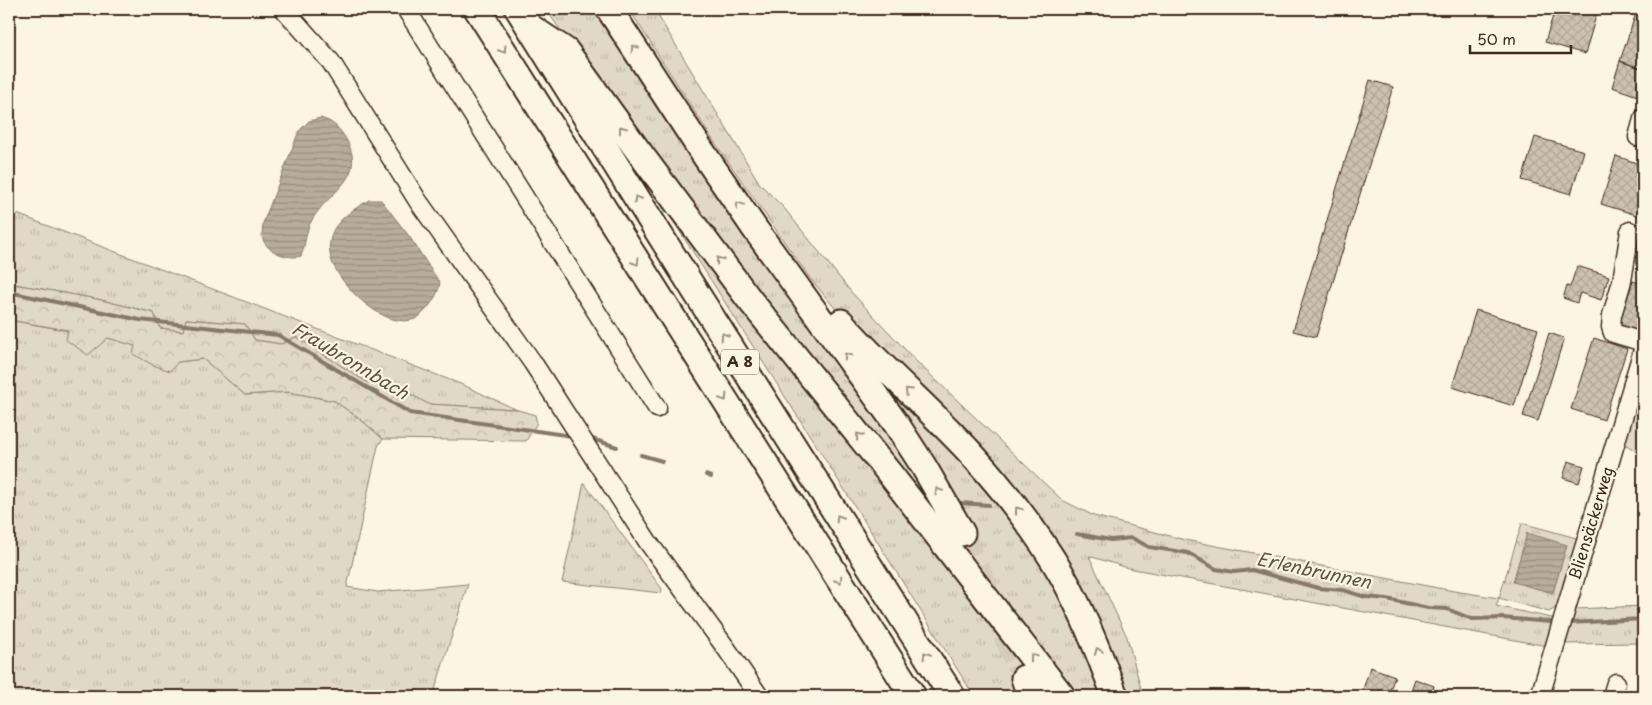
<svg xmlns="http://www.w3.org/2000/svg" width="1652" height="705" font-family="'Playpen Sans',sans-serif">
  <defs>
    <pattern id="grass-tufts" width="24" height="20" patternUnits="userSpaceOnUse" patternTransform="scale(1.25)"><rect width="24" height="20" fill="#e0d8c8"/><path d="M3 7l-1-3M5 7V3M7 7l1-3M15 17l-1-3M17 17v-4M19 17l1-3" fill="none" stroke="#c1baab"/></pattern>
    <pattern id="forest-crowns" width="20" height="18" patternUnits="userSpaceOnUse" patternTransform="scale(1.25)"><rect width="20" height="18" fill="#e0d8c8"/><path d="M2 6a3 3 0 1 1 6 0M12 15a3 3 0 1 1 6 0" fill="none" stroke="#c1baab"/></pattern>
    <pattern id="water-rules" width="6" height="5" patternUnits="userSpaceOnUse" patternTransform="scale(1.25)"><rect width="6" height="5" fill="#b7ad9e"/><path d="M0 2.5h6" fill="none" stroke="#968d80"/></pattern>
    <pattern id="building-cross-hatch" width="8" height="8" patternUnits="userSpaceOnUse" patternTransform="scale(1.25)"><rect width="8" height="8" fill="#ccc2b3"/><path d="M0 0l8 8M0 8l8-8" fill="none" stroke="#b0a79a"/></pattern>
  </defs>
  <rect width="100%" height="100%" fill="#fcf5e5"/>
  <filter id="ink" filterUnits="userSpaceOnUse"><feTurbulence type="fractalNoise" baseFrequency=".02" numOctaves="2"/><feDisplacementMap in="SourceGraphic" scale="10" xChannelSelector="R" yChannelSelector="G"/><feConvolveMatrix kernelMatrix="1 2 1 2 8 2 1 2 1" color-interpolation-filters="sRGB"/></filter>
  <g filter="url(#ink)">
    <path fill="url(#grass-tufts)" stroke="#8e8173" d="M546,9H599L861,361L962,455L1057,581L1107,696H1073L607,99Z
      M629,9H654L760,184L784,208L852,293L917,362L1062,500L1094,516L1185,540L1454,591L1499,598L1522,523L1580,539L1559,606L1549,612L1499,598L1496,606L1556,619L1547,646L1128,568L1089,556L1127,637L1143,696H1123L1091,616L809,277L713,140Z
      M9,211L463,385L515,409L428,404L385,380L368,383L296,337L281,344L255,340L245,324L186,319L183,331L159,328L154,313L97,299L9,283Z
      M670,212L1051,696H974L870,530L668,213Z
      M9,320L108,338L136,346L178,362L203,359L245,395L289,392L335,401L365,423L383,439L378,446L347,587L378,592L468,584L433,696H9Z
      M1643,374V451L1634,450L1625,444L1624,439Z
      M584,483L662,589L661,593L562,582Z
      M1643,606V643L1561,644L1575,609Z"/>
    <path fill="url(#forest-crowns)" stroke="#8e8173" d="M9,283L97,299L154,313L160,328L183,331L186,319L245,324L255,340L281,344L296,337L368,383L385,380L428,404L515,409L535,415L537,423L526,441L383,439L365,423L335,401L289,392L245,395L203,359L178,362L170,371L153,365L133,354L135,346L108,338L88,355L66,340L68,330L9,320Z"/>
    <path fill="url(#water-rules)" stroke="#85796b" d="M320,118C333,121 339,128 346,139C368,179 329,190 312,220C305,231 306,244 301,256C288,260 264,251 262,236C262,232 263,227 263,223L299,131L309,121Z
      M369,200H381L409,236L440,283C438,293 435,298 429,306C425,311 421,316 415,319C386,330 345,290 334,266C328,255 328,240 334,229C342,216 356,208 369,200Z
      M1527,533L1567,545L1553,593L1513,582Z"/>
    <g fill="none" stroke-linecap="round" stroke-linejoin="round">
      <path stroke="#85796b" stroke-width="4" d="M9,292L140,320L278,335L410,413L572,436
        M589,438L617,447
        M641,455L662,461
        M706,475L711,477
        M960,503L989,505
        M1077,534L1111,540L1132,538L1149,547L1188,553L1216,569L1234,572L1252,570L1318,588L1343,590L1366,597L1387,599L1428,608L1447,609L1472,619L1503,618L1550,622
        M1569,623L1643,619"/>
    </g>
    <path fill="url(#building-cross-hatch)" stroke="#3b2a1e" d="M1555,9H1598L1585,54L1545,42Z
      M1636,13L1643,15V69L1620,61Z
      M1620,61L1643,69V98L1612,87Z
      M1370,80L1393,87L1316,337L1293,331Z
      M1535,137L1584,151L1571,194L1522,180Z
      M1616,156L1643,165V217L1601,204Z
      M1577,266L1609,276L1601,300L1580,293L1577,303L1563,298L1567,286L1570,287Z
      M1633,281L1643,284V311L1636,332L1618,326Z
      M1476,310L1538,329L1514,406L1452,387Z
      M1549,333L1564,338L1538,421L1523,416Z
      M1594,338L1627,349L1604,420L1571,409Z
      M1568,461L1584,466L1579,483L1563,478Z
      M1370,667L1395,676L1388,696H1361Z
      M1415,679L1434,686L1431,696H1409Z"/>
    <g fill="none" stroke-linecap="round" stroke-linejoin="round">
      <path stroke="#d5ccbd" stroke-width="25" stroke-dasharray="25 12" stroke-linecap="butt" d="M962,533L1024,678"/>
      <g stroke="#3b2a1e" stroke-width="21">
        <path id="minor" d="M284,9L331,62L418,201L533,363L648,542L726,648L759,696
          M406,9L657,408
          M1638,137L1643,119
          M1630,231L1622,281L1612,315L1611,327L1613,333L1643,342
          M1540,696L1643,350
          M1612,696L1616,683"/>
      </g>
      <g stroke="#3b2a1e" stroke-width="29">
        <path id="highway" d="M477,9L913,696
          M518,9L697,294L952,696
          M609,9L701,150L755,229L897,425L924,467L962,533
          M530,27L566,51L636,148L749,299L890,474L1062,696
          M841,322C883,370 933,411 976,459C1008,495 1038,533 1062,575C1084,614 1100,655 1115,696
          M1024,678L1030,696"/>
      </g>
      <use href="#minor" stroke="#fcf5e5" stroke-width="18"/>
      <use href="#highway" stroke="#fcf5e5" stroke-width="25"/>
    </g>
    <defs><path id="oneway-chevron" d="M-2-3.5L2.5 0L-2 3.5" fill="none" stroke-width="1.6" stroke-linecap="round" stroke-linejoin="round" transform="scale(1.25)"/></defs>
    <g stroke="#9c9082">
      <use href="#oneway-chevron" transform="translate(634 48) rotate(-123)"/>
      <use href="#oneway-chevron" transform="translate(503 50) rotate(58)"/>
      <use href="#oneway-chevron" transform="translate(622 129) rotate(-126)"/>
      <use href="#oneway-chevron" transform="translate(637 199) rotate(-122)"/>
      <use href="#oneway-chevron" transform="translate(739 205) rotate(-124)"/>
      <use href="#oneway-chevron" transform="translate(719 260) rotate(-127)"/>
      <use href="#oneway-chevron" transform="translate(636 262) rotate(58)"/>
      <use href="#oneway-chevron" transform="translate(724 336) rotate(-122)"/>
      <use href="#oneway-chevron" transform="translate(847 356) rotate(-126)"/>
      <use href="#oneway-chevron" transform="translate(908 391) rotate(-136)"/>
      <use href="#oneway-chevron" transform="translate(724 398) rotate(57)"/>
      <use href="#oneway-chevron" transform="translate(859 436) rotate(-129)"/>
      <use href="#oneway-chevron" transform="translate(938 491) rotate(-121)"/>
      <use href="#oneway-chevron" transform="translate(1018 510) rotate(-127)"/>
      <use href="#oneway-chevron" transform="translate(839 518) rotate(-122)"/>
      <use href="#oneway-chevron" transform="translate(839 580) rotate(58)"/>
      <use href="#oneway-chevron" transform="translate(1098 651) rotate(-111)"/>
      <use href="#oneway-chevron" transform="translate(926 655) rotate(-122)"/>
      <use href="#oneway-chevron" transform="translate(1033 657) rotate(-127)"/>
    </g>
  </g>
  <g text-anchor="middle" stroke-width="4.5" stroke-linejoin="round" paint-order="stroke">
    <rect fill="#fcf5e5" stroke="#75675a" stroke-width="1" x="721" y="349.5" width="38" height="25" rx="4"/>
    <g font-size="15" font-weight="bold" fill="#3b2a1e">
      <text x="740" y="367">A 8</text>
    </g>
    <g font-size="16" fill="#3b2a1e" stroke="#fcf5e5">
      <text transform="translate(1591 523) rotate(-73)" y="6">Bliensäckerweg</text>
    </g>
    <g font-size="18" font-style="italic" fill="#605144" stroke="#fcf5e5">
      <text transform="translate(350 361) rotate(31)" y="6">Fraubronnbach</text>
      <text transform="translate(1314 571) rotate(12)" y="6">Erlenbrunnen</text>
    </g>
  </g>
  <rect width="1652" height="705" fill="none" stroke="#fcf5e5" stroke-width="30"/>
  <rect x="15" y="15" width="1622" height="675" fill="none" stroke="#3b2a1e" stroke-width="2" filter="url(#ink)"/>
  <path d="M1470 45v8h101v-8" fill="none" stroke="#3b2a1e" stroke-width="2.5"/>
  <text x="1477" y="45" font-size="15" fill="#3b2a1e" stroke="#fcf5e5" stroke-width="4" paint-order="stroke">50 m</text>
</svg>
